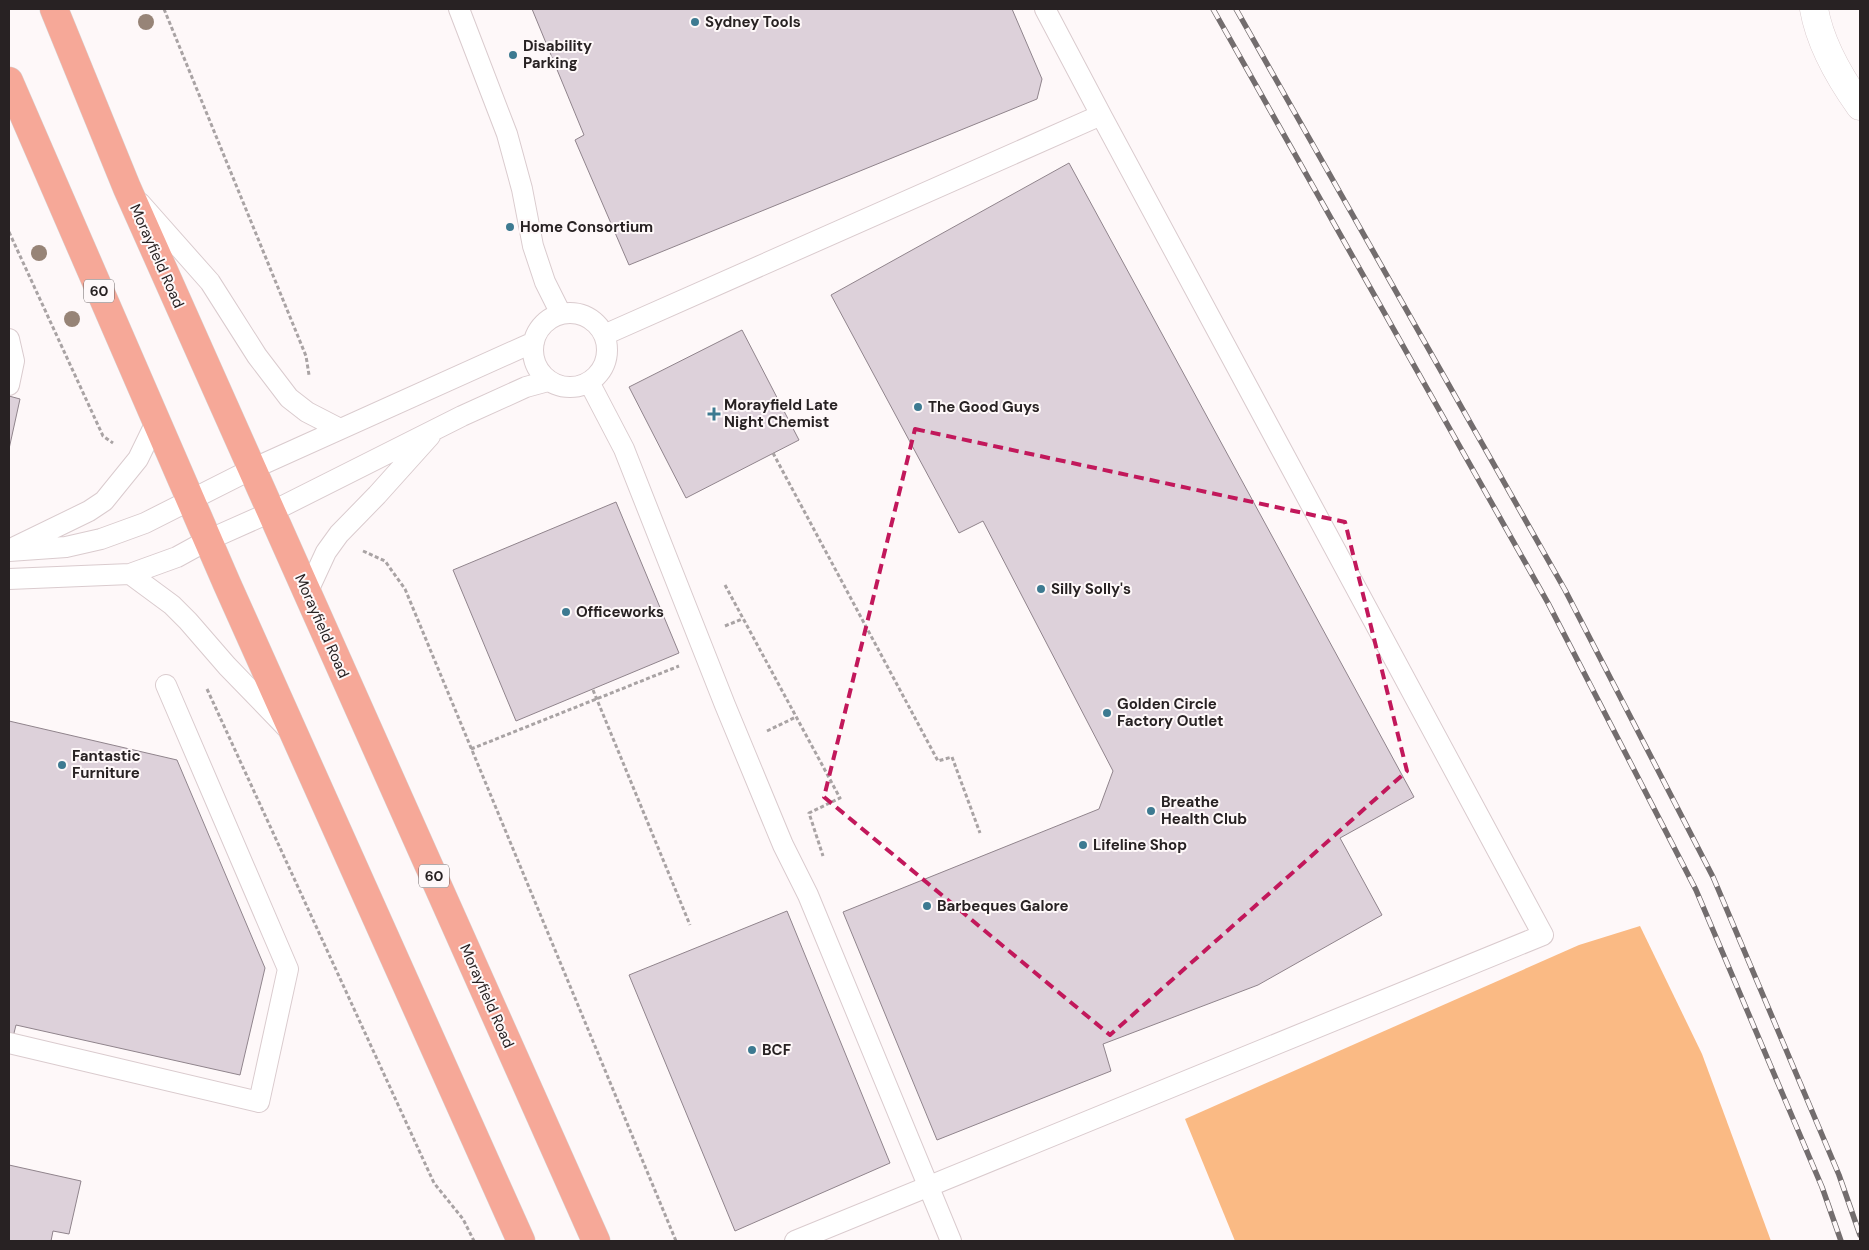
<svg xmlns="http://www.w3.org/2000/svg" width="1869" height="1250" font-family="'DM Sans',sans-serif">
  <rect width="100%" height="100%" fill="#fef8f9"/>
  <path fill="#faba84" d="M1640,926L1702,1054L1771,1241H1235L1185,1119L1579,945Z"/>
  <path fill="#ddd1da" stroke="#90848c" d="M532,9H1012L1042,79L1037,99L629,265L575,140L584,135Z
    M1069,163L1414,797L1340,838L1382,915L1258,985L1103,1044L1111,1071L937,1140L843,912L1099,809L1113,771L983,521L959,533L831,295Z
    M742,330L799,440L686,498L629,387Z
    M9,396L20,399L9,449Z
    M616,502L679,653L516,721L453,570Z
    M9,721L177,760L265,968L240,1075L16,1025L13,1037L9,1036Z
    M787,911L890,1163L735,1231L629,975Z
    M9,1165L81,1181L69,1234L53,1231L51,1241H9Z"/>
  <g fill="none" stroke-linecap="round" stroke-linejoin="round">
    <g stroke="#dacbce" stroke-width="22">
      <path id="service" d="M459,9L507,134L522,189L533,246L545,282L561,314
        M1045,9L1101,115
        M140,203L210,282L257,356L289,398L307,412L340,429
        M533 350a37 37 0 1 1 74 0a37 37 0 1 1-74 0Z
        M604,335L1101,115L1543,935L795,1241
        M9,339L14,361L9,385
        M589,382L624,449L725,705L783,845L808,895L951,1241
        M15,547L89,511L104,501L138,459L156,422
        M9,551L66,547L101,539L145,523L252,469L534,342
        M130,574L172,605L188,621L227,666L286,727
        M9,579L130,574L177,557L208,540L271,512L462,416L526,387L548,381
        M307,593L326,552L339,534L377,495L430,436
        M9,1043L259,1102L288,969L166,685"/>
    </g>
    <g stroke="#dacbce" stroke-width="29">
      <path id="minor" d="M1814,9C1820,43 1840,78 1860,106"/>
    </g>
    <g stroke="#d8d7d7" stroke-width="29">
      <path id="primary" d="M54,9L127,188L596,1241
        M9,81L227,584L521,1241"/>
    </g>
    <path stroke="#a9a3a4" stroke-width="3" stroke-dasharray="4 2.5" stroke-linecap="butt" d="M164,9L306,356L309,375
      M9,232L103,436L113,443
      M773,453L938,761L952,757L980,833
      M363,551L385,561L405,589L676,1241
      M725,585L840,798L809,813L823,856
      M725,626L742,619
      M207,689L434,1183L463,1219L474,1241
      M593,690L690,925
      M767,731L796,717
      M471,749L679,666"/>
    <use href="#service" stroke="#fff" stroke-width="20"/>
    <use href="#minor" stroke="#fff" stroke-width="28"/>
    <use href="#primary" stroke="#f6a898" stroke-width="28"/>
    <g stroke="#736d6e" stroke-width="5.5">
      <path id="rail" d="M1213,9L1548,603L1696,890L1822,1187L1841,1241
        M1236,9L1565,590L1713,877L1839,1175L1860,1235"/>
    </g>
    <use href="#rail" stroke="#fef8f9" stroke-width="4" stroke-dasharray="11" stroke-linecap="butt"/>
  </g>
  <g fill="#978477">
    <circle cx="146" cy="22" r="8"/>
    <circle cx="39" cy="253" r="8"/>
    <circle cx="72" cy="319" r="8"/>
  </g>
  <path fill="none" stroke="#c2185b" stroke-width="4" stroke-dasharray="10 6" stroke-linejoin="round" d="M915,429L1345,522L1407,771L1110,1035L824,797Z"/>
  <g fill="#3d7a91" stroke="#fef8f9" stroke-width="2">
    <circle cx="695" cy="22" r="5"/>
    <circle cx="513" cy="55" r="5"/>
    <circle cx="510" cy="227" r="5"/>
    <circle cx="918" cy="407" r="5"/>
    <path d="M711.5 406.5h5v5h5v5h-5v5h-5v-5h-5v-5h5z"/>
    <circle cx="1041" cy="589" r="5"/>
    <circle cx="566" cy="612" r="5"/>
    <circle cx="1107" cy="713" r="5"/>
    <circle cx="62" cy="765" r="5"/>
    <circle cx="1151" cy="811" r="5"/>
    <circle cx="1083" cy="845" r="5"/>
    <circle cx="927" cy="906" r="5"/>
    <circle cx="752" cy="1050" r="5"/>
  </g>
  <g text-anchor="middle" stroke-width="4" stroke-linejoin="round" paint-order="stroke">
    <g fill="#fef8f9" stroke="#686263" stroke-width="1">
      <rect x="84" y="279.5" width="30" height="23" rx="4"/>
      <rect x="419" y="864.5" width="30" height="23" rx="4"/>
    </g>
    <g font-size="14" font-weight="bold" fill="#282223">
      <text x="99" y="296">60</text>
      <text x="434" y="881">60</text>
    </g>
    <g font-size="15" font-weight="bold" fill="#282223" stroke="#fef8f9" text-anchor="start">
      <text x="705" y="27">Sydney Tools</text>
      <text x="523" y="51">Disability<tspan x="523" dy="17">Parking</tspan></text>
      <text x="520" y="232">Home Consortium</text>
      <text x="724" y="410">Morayfield Late<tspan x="724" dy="17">Night Chemist</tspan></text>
      <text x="928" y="412">The Good Guys</text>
      <text x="1051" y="594">Silly Solly's</text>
      <text x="576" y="617">Officeworks</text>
      <text x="1117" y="709">Golden Circle<tspan x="1117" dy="17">Factory Outlet</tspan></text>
      <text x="72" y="761">Fantastic<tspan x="72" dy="17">Furniture</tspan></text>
      <text x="1161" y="807">Breathe<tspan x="1161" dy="17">Health Club</tspan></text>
      <text x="1093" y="850">Lifeline Shop</text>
      <text x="937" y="911">Barbeques Galore</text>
      <text x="762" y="1055">BCF</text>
    </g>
    <g font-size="15" fill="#282223" stroke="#fef8f9">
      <text transform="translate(157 256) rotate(66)" y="5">Morayfield Road</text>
      <text transform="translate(322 626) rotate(66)" y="5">Morayfield Road</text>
      <text transform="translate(487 996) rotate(66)" y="5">Morayfield Road</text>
    </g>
  </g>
  <rect width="1869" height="1250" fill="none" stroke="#282223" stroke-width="20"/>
</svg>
